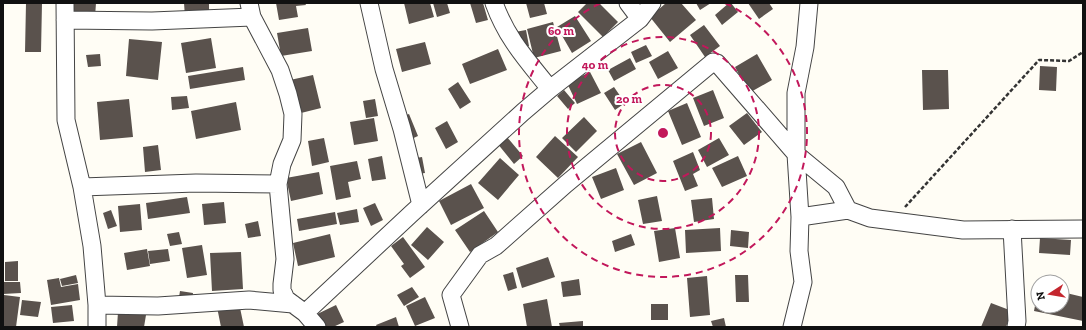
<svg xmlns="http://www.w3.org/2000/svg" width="1086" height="330" font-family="'Zilla Slab',serif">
  <rect width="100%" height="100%" fill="#fffdf5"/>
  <path fill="#5a524d" d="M26,3H42L41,52H25Z
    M72,3H96L95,17L72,16Z
    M184,3H209V17H185Z
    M276,3H305L306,5L296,6L298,17L279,20Z
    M404,3H430L434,17L409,24Z
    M433,3H447L450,13L437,17Z
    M470,3H483L488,20L476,23Z
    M526,3H544L547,14L530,18Z
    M587,3H599L618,22L603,37L578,12Z
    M666,3H681L696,20L670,42L650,17Z
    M696,3H711L700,10Z
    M729,3H731L738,12L722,25L715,15Z
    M748,3H769L773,9L759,19Z
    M575,16L591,41L572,53L557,27Z
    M553,22L561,51L534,58L527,29Z
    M704,25L720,46L705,57L690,35Z
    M308,28L312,51L281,56L277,33Z
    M526,30L529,46L518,48L515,32Z
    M211,38L216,68L186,73L181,43Z
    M129,39L162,42L158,80L126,76Z
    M425,42L431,64L402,72L396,49Z
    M646,45L652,56L636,63L631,52Z
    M498,49L507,70L470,84L462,64Z
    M668,51L678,68L658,79L649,62Z
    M100,54L101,66L88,67L86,55Z
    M757,54L772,80L749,93L735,67Z
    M630,58L636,69L614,81L608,70Z
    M1040,66L1057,67L1056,91L1039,90Z
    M243,67L245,80L190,89L188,76Z
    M922,70H948L949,109L923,110Z
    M590,72L601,93L577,104L567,83Z
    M313,75L321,108L297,114L290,80Z
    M458,82L471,102L460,109L448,89Z
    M614,87L625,103L615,110L604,93Z
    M564,90L575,103L568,109L557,96Z
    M713,90L724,118L704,126L693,98Z
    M187,96L189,108L172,110L171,97Z
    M129,99L133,137L100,140L97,102Z
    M375,99L378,116L366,118L363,101Z
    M236,102L241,130L196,139L191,111Z
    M687,103L701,137L682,145L668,111Z
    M747,113L762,132L744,145L729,126Z
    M409,114L418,136L407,141L398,118Z
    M584,117L597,131L576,152L562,138Z
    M374,118L378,141L354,145L350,122Z
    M447,121L458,142L446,149L435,128Z
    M506,136L523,156L514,164L497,143Z
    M555,136L578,157L558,178L536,157Z
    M324,138L329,162L312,166L308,141Z
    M719,138L729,155L707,167L698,150Z
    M641,142L657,173L634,185L617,154Z
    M158,145L161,170L145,172L143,147Z
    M693,152L700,170L693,174L698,186L685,191L673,161Z
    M382,156L386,179L372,181L368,159Z
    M738,156L747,176L722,187L712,168Z
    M422,157L425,173L412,175L410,159Z
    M500,158L519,175L498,200L478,183Z
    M357,161L361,179L348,182L351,197L336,200L330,166Z
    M616,168L624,190L601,199L592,177Z
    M319,172L323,194L291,201L286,178Z
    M471,184L484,208L451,225L439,201Z
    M657,196L662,221L643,224L638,200Z
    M187,197L190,213L148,219L146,203Z
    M712,198L714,219L694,222L691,200Z
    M224,202L226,223L204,225L202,204Z
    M375,203L383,220L371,226L363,208Z
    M140,204L142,230L120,232L118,206Z
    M357,209L359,222L340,225L337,213Z
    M111,210L117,226L108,229L103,213Z
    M484,211L498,232L470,252L455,230Z
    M335,212L337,224L299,231L297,219Z
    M258,221L261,236L248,238L245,224Z
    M427,227L444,242L428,260L411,245Z
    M675,228L680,258L659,262L654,231Z
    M720,228L721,251L686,253L685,230Z
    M731,230L749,232L748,248L730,246Z
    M179,232L182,244L170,246L167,234Z
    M330,234L335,257L298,266L293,243Z
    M631,234L635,245L615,252L612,241Z
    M403,237L425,267L410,278L401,266L404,264L391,246Z
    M1040,238L1071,240L1070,255L1039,253Z
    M202,245L207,275L187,278L182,248Z
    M147,249L150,266L127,270L124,253Z
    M168,249L170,261L150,264L148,251Z
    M241,252L243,289L212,291L210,253Z
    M548,257L555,277L522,288L516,268Z
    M18,261V281H5V262Z
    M513,272L517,288L508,291L503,275Z
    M76,275L78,283L62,286L60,279Z
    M735,275H748L749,302H736Z
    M707,276L710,315L690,317L687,278Z
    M59,278L61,287L78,284L80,300L51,305L47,280Z
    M579,279L581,295L563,297L561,282Z
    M3,282H20L21,293L3,294Z
    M412,287L419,297L404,306L397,295Z
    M180,291L193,293L192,300L179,297Z
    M1062,292L1083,297V321L1034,311L1037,295L1038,306H1062Z
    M4,295L20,297L16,327H3Z
    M425,297L435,318L415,326L406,306Z
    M547,299L552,327H527L523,304Z
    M22,300L41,302L38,317L20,315Z
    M239,303L244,327H221L217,307Z
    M991,303L1012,311L1006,327H981Z
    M651,304H668V320H651Z
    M72,305L74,321L53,323L51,307Z
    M336,305L344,322L333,327H316L311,317Z
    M118,312L146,315L144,327H117Z
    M396,317L399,327H377L376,325Z
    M724,318L726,327H713L711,321Z
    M583,321V327H560L559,323Z"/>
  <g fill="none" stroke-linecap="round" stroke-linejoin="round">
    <g stroke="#444" stroke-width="19">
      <path id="minor" d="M65,3L66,120L82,187L92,246L97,305V327
        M249,3L252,17L280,70L288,94L293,114L292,140L282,164L278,184L285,259L282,284V290L286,299L305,313L412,213L523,112L550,89L640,19L652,3
        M369,3L384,69L402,129L421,205
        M494,3C507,39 527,60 550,89
        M628,3L640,19
        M65,20L152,21L252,17
        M82,187L196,183L278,184
        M800,217L848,210
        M1012,229L1017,321L1016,327
        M97,305L158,306L249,300L293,304
        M305,313L317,327
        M460,327L451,295L480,255L496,246L566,184L713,62L717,63L796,154L836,187L848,210L870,218L963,230L1083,229
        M792,327L803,282L799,251L800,217L796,154V93L805,47L809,3"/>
    </g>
    <path stroke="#333" stroke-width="2.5" stroke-dasharray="4 2" stroke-linecap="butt" d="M905,207L1039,60L1069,61L1083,52"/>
    <use href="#minor" stroke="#fff" stroke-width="17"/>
  </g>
  <g fill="none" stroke="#c2185b" stroke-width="2" stroke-dasharray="7 5">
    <circle cx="663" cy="133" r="48"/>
    <circle cx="663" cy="133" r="96"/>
    <path d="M725 3A144 144 0 1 1 601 3"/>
  </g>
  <circle cx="663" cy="133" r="6" fill="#c2185b" stroke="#fff" stroke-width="2"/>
  <g font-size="12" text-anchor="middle" font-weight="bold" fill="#c2185b" stroke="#fff" stroke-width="4" stroke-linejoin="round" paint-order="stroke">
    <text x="561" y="35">60 m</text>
    <text x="595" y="69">40 m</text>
    <text x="629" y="103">20 m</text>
  </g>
  <rect width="1086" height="330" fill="none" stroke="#111111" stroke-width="8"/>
  <g transform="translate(1050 294) rotate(258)"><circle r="19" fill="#ffffff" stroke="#a0a0a0"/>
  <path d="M0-3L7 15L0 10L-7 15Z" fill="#c4262e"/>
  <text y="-6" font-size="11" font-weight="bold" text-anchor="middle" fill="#111111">N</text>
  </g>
</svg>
